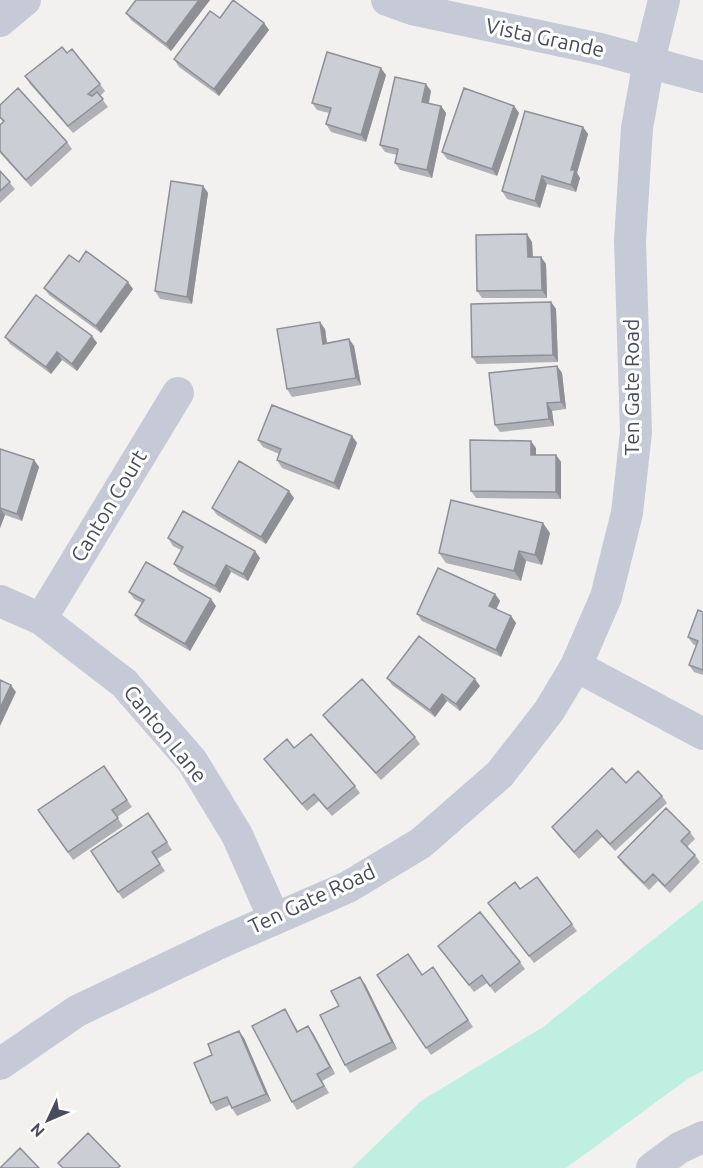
<svg xmlns="http://www.w3.org/2000/svg" width="703" height="1168" font-family="Ubuntu,sans-serif">
  <rect width="100%" height="100%" fill="#f2f1f0"/>
  <path fill="#bfefe1" d="M703,900V1071L689,1078L566,1168H352L421,1101L543,1027Z"/>
  <g fill="none" stroke-linecap="round" stroke-linejoin="round">
    <path stroke="#c6cad7" stroke-width="32" d="M387,0L412,9L600,49L703,77
      M0,21L25,0
      M0,601L41,619L124,683L192,761L237,835L274,918
      M41,619L178,393
      M576,666L703,734
      M0,1064L77,1011L224,941L348,887L421,843L500,774L549,711L576,666L606,597L627,513L636,432L630,241L637,128L649,61L664,0
      M652,1168L679,1148L703,1137"/>
  </g>
  <path fill="#afb1b7" d="M136,0H210L171,51L131,20L126,13Z
    M220,18L264,23L269,30L219,96L179,67L174,59Z
    M67,53L100,84L105,91L100,96L108,107L73,133L30,84L25,76Z
    M386,75L366,142L331,132L326,124L329,113L317,110L312,103Z
    M431,91L429,104L441,106L446,113L432,178L400,170L395,163L397,155L385,152L380,145Z
    M0,105L67,142L72,149L31,187L0,153V125L3,122L0,118Z
    M514,106L519,113L497,176L447,159L442,152Z
    M583,127L588,134L577,173L580,178L576,192L547,184L540,208L507,199L502,191Z
    M0,171L15,189L0,203Z
    M203,186L208,193L192,304L160,299L155,291Z
    M532,242L533,257H541L546,264L547,298H482L477,291Z
    M79,262L133,289L101,333L49,295L44,288Z
    M551,302L556,309L558,362L477,364L472,357Z
    M325,329L327,343L349,339L354,346L361,385L292,397L287,389Z
    M92,336L97,343L77,371L62,360L51,374L10,344L5,337Z
    M557,366L562,373L566,409L552,411L554,426L500,432L495,425Z
    M352,436L357,443L339,490L282,468L277,460L279,454L263,447L258,440Z
    M536,448V455H556L561,462V499L476,498L471,491Z
    M0,449L34,460L39,467L22,521L5,515L0,528Z
    M294,498L266,544L217,515L212,508Z
    M550,533L542,565L526,561L521,581L446,563L439,553Z
    M168,538L260,558L248,581L231,572L220,593L179,571L174,564L181,550L173,546Z
    M129,592L216,606L190,651L140,622L135,615L142,603L134,599Z
    M495,594L500,601L496,609L511,616L516,623L501,657L422,621L417,614Z
    M703,612V675L694,672L689,665L696,646L693,644L688,637Z
    M387,678L480,686L460,711L447,701L435,717L392,685Z
    M323,715L415,737L420,744L381,780L328,722Z
    M294,748L355,786L360,793L332,816L319,801L307,811L264,759Z
    M104,766L132,807L117,817L123,826L73,860L38,810Z
    M626,783L662,796L667,803L615,851L602,837L579,859L557,834L552,827Z
    M148,813L172,850L157,859L165,871L123,899L118,892Z
    M690,832L695,839L687,847L695,855L700,862L670,893L658,881L649,890L623,864L618,857Z
    M537,877L577,931L534,963L488,903L520,889Z
    M438,946L520,962L525,969L495,993L487,983L474,992Z
    M433,967L473,1027L431,1055L377,975H422Z
    M365,984L397,1049L350,1073L345,1065L339,1006Z
    M285,1009L298,1031L313,1033L335,1074L322,1081L329,1093L297,1110L292,1102Z
    M244,1038L271,1101L237,1116L230,1105L216,1111L211,1103L212,1055Z"/>
  <path fill="#8f9095" d="M199,0H210L171,51L166,44Z
    M264,23L269,30L219,96L214,89Z
    M381,68L386,75L366,142L361,135Z
    M426,84L431,91L427,109L422,102Z
    M441,106L446,113L432,178L427,170Z
    M514,106L519,113L497,176L492,169Z
    M583,127L588,134L577,173L580,178L576,192L571,185V170Z
    M542,176L547,184L540,208L535,201Z
    M203,186L208,193L192,304L187,297Z
    M527,234L532,242L533,264L528,257Z
    M541,257L546,264L547,298L542,290Z
    M128,282L133,289L101,333L96,326Z
    M551,302L556,309L558,362L553,355Z
    M320,322L325,329L328,351L323,344Z
    M92,336L97,343L77,371L72,364Z
    M349,339L354,346L361,385L356,378Z
    M57,352L62,360L51,374L46,367Z
    M557,366L562,373L566,409L561,402Z
    M547,403L552,411L554,426L549,419Z
    M352,436L357,443L339,490L334,483Z
    M531,441L536,448V462L531,455Z
    M556,455L561,462V499L556,492Z
    M34,460L39,467L22,521L17,514Z
    M289,491L294,498L266,544L261,537Z
    M0,508L5,515L0,528Z
    M543,523L550,533L542,565L535,555Z
    M255,551L260,558L248,581L243,574Z
    M519,551L526,561L521,581L514,571Z
    M226,565L231,572L220,593L215,586Z
    M495,594L500,601L494,614L489,606Z
    M211,599L216,606L190,651L185,644Z
    M511,616L516,623L501,657L496,650Z
    M475,679L480,686L460,711L456,704Z
    M11,685L16,692L0,726V708Z
    M442,694L447,701L435,717L430,710Z
    M360,977L365,984L397,1049L392,1042Z
    M308,1026L313,1033L335,1074L330,1067Z
    M239,1031L244,1038L271,1101L266,1094Z"/>
  <path fill="#ccced5" stroke="#8f9095" stroke-width="1.5" d="M136,0H199L166,44L126,13Z
    M233,0L264,23L214,89L174,59L210,11L220,18Z
    M62,47L67,53L72,49L100,84L88,94L92,96L97,92L103,99L68,126L25,76Z
    M327,52L381,68L361,135L326,124L331,108L312,103Z
    M395,77L426,84L422,102L441,106L427,170L395,163L398,149L380,145Z
    M18,88L67,142L26,180L0,151V125L4,121L0,117V105Z
    M464,88L514,106L492,169L442,152Z
    M525,111L583,127L571,170H575L571,185L542,176L535,201L502,191Z
    M0,171L10,182L0,191Z
    M171,181L203,186L187,297L155,291Z
    M527,234L528,257H541L542,290L477,291L476,235Z
    M86,251L128,282L96,326L44,288L69,255L79,262Z
    M36,295L92,336L72,364L57,352L46,367L5,337Z
    M551,302L553,355L472,357L471,304Z
    M320,322L323,344L349,339L356,378L287,389L277,329Z
    M557,366L561,402L547,403L549,419L495,425L489,373Z
    M272,405L352,436L334,483L277,460L281,449L258,440Z
    M470,440L531,441V455H556V492L471,491Z
    M0,449L34,460L17,514L0,508Z
    M239,461L289,491L261,537L212,508Z
    M451,500L543,523L535,555L519,551L514,571L439,553Z
    M183,511L255,551L243,574L226,565L215,586L174,564L183,547L168,538Z
    M146,562L211,599L185,644L135,615L144,600L129,592Z
    M438,568L495,594L489,606L511,616L496,650L417,614Z
    M698,610L703,612V670L689,665L698,641L688,637Z
    M419,636L475,679L456,704L442,694L430,710L387,678Z
    M362,679L415,737L376,773L323,715Z
    M0,680L11,685L0,708Z
    M311,734L355,786L327,809L314,794L302,804L264,759L287,739L294,748Z
    M104,766L127,800L112,810L118,818L68,852L38,810Z
    M612,768L626,783L638,771L662,796L610,844L597,830L574,852L552,827Z
    M666,808L690,832L681,841L695,855L665,886L653,874L644,883L618,857Z
    M148,813L167,842L152,852L160,864L118,892L91,851Z
    M537,877L572,924L529,956L488,903L515,882L520,889Z
    M480,912L520,962L490,986L482,975L469,985L438,946Z
    M408,954L422,975L433,967L468,1020L426,1048L377,975Z
    M360,977L392,1042L345,1065L320,1015L339,1006L331,991Z
    M285,1009L297,1032L308,1026L330,1067L317,1074L324,1086L292,1102L252,1026Z
    M239,1031L266,1094L232,1108L227,1097L211,1103L194,1063L212,1055L208,1044Z
    M88,1133L120,1166L118,1168H63L58,1163Z
    M20,1148L39,1168H0Z"/>
  <g text-anchor="middle" stroke-width="6" stroke-linejoin="round" paint-order="stroke">
    <g font-size="21" fill="#484c5d" stroke="#fff">
      <text transform="translate(545 38) rotate(12)" y="7">Vista Grande</text>
      <text transform="translate(632 387) rotate(-90)" y="7">Ten Gate Road</text>
      <text transform="translate(109 506) rotate(-59)" y="7">Canton Court</text>
      <text transform="translate(165 734) rotate(51)" y="7">Canton Lane</text>
      <text transform="translate(312 899) rotate(-25)" y="7">Ten Gate Road</text>
    </g>
  </g>
  <g transform="translate(48 1120) rotate(226)" stroke="#ffffff" stroke-width="4.5" paint-order="stroke">
  <path d="M0-4.5L10 22L0 15L-10 22Z" fill="#484c5d"/>
  <text y="-9" font-size="16" font-weight="bold" text-anchor="middle" fill="#484c5d">N</text>
  </g>
</svg>
